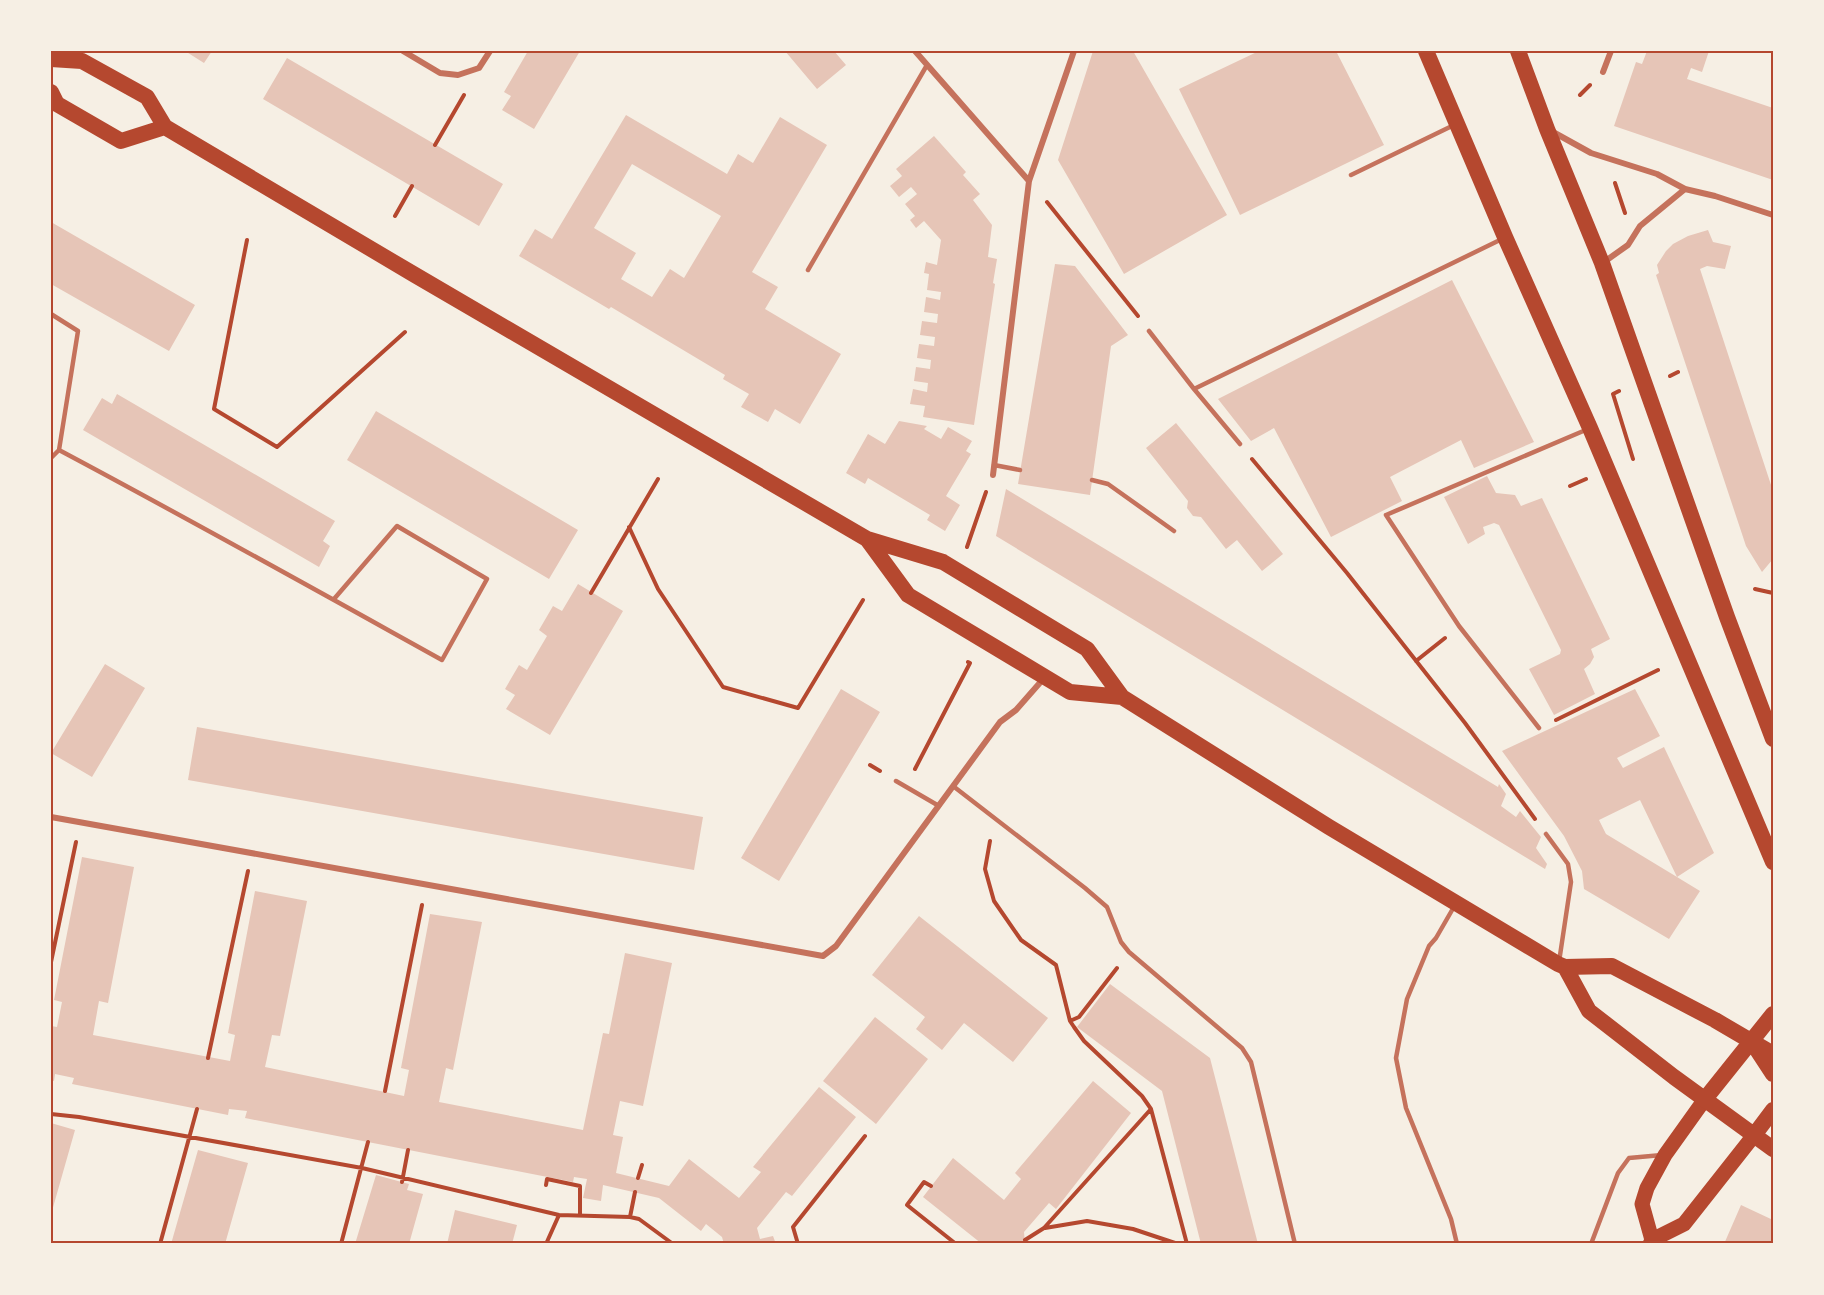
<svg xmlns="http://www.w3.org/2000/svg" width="1824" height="1295" font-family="Signika,sans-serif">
  <rect width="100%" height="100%" fill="#f6efe4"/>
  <path fill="#e6c5b7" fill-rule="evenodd" d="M185,51H212L204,63Z
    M528,51H580L534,129L502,110L511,96L504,92Z
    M785,51H834L846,65L817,89Z
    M1093,51H1133L1227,215L1124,274L1058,160Z
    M1259,51H1336L1384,145L1240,215L1179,89Z
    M1647,51H1709L1702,72L1691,68L1687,79L1773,108V180L1614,126L1636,62L1642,64Z
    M287,58L503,184L479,226L263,99Z
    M626,115L727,174L738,154L753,163L780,117L827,145L752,272L778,287L765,309L841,354L800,424L775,409L768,422L741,407L749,394L723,379L725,375L611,307L609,309L519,256L535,229L552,239ZM632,164L721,216L684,278L670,269L652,297L621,279L636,253L594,228Z
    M934,136L966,172L963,175L980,194L973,200L992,225L988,257L997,259L993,283L995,284L974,425L923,417L925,406L910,404L913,389L927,392L928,383L914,381L916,367L930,369L931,360L917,358L919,344L934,346L935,337L920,335L922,321L937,323L938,314L924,312L926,297L940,300L941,292L927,290L929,274L924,273L926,262L937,265L941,240L924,221L916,228L910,220L915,216L905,204L917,194L911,187L899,197L890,186L902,176L896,169Z
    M51,222L195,305L169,351L51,284Z
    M1708,230L1713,242L1731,246L1725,269L1707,266L1700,269L1773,491V559L1762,572L1746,546L1656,275L1659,273L1657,265L1666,251L1673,244L1688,236Z
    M1055,264L1075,266L1128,335L1111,346L1090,495L1018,484Z
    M1452,280L1534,442L1474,468L1461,440L1390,477L1402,501L1331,537L1274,428L1251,441L1218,399Z
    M117,394L335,521L323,541L330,546L319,567L83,430L102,398L112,404Z
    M376,411L578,530L549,579L347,460Z
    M899,421L927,426L924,429L941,439L948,427L972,441L966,451L971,454L946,496L960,505L945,531L927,520L930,515L868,478L865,484L846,473L868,434L885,444Z
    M1176,423L1283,554L1262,571L1237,540L1226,549L1201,517L1193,516L1187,508L1188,501L1146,448Z
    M1487,476L1496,493L1515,495L1521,506L1542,498L1610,639L1591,649L1594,657L1590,664L1584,669L1595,694L1554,715L1529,669L1560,654L1561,650L1499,525L1494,523L1483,527L1485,534L1468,544L1444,497Z
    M1006,489L1498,787L1499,784L1506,794L1501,806L1516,817L1520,811L1541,837L1536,848L1547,864L1545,869L996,536Z
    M578,584L623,611L550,735L506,709L515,695L505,689L519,665L527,670L547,636L539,630L553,606L562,611Z
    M105,664L145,688L92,777L51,753Z
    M841,689L880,712L779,881L741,858Z
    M1635,689L1660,736L1617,758L1623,768L1664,747L1714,853L1677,877L1640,800L1599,820L1606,834L1677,877L1700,891L1669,939L1584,889L1582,871L1564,836L1502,751Z
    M197,727L703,817L694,870L188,780Z
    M82,857L134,867L108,1003L99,1001L93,1035L230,1061L235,1035L228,1033L255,891L307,901L280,1036L272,1035L265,1067L404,1096L409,1070L401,1068L430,914L482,922L453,1070L446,1068L439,1102L583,1130L603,1033L609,1034L625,953L672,963L643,1106L620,1101L613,1135L623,1137L616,1173L669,1186L689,1159L739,1198L761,1172L753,1167L819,1087L856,1117L792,1196L786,1192L757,1228L760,1239L773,1236L776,1244H724L722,1237L706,1224L701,1231L659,1198L603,1185L601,1201L583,1198L587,1179L574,1177L573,1182L245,1118L247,1111L229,1109L228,1115L72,1084L74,1078L55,1074L54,1081L51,1080V1026L57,1027L62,1002L54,1000Z
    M919,916L1048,1018L1013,1062L964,1023L942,1050L916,1029L925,1017L872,975Z
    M1110,984L1210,1058L1258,1244H1201L1162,1091L1077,1027Z
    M875,1017L928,1059L876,1124L823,1081Z
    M1093,1081L1131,1113L1056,1209L1049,1203L1024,1232L1025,1244H982L923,1197L953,1158L1004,1200L1021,1179L1015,1173Z
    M51,1123L75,1130L52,1211H51Z
    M198,1150L248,1163L225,1244H171Z
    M376,1175L409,1184L407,1190L423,1194L409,1244H355Z
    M1741,1205L1773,1220V1244H1724Z
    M455,1210L517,1225L512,1244H447Z"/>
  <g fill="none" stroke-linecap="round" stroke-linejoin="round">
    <path stroke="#b5482f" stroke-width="4" d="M1580,95L1590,85
      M435,145L464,95
      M1615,183L1625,213
      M1047,202L1138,316
      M395,216L412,186
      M247,240L214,409L277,447L405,332
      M1670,376L1678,372
      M1619,391L1613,394L1633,459
      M1252,459L1347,573L1465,723L1535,819
      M1570,486L1586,479
      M629,527L658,589L723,687L798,708L863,600
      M967,547L986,492
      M1755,589L1773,593
      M591,593L658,479
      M1416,661L1445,638
      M1556,720L1658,670
      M870,765L880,771
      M915,769L970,663L968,662
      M990,841L985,869L994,901L1021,940L1056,965L1070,1021L1074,1027L1084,1041L1142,1096L1151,1109L1187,1244
      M51,962L76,842
      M1070,1021L1079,1017L1117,968
      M208,1058L248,871
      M385,1091L422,905
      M51,1114L79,1117L362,1168L559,1215L630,1217L639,1219L673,1244
      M638,1178L642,1165
      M402,1182L408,1150
      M546,1185L547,1179L580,1186V1215
      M931,1186L924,1182L907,1205L956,1244
      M630,1217L635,1192
      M1045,1228L1087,1221L1133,1229L1178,1244
      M1025,1240L1044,1228L1151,1109
      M160,1244L197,1109
      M341,1244L368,1142
      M546,1244L559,1215
      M798,1244L793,1227L865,1136"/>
    <path stroke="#c5725c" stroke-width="4.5" d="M1351,175L1452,126
      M808,270L927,65
      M51,314L78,331L59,450L51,458
      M1149,331L1194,389L1240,444
      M1194,389L1502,239
      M59,450C187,518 314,589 442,660L487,579L397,526L334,599
      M994,465L1020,470
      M1092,480L1108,484L1174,531
      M1539,728L1459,626L1386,515L1588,429
      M896,781L939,806
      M953,786L1085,888L1107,907L1121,942L1129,952L1242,1048L1251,1062L1295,1244
      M1546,834L1568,864L1571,882L1559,962
      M1455,905L1436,938L1429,946L1407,999L1396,1058L1406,1108L1451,1219L1457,1244
      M1591,1244L1618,1173L1629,1158L1662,1155"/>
    <path stroke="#c5725c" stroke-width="6" d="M403,51L440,73L458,75L479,68L490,51
      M915,51L1029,181
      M1603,72L1611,51
      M1553,132L1591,153L1657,174L1685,189L1715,196L1773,215
      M1604,262L1628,245L1640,226L1685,189
      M993,475L1029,181L1074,51
      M51,817L823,956L836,946L1000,722L1016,710L1045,677"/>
    <path stroke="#b5482f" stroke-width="15" d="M1652,1240L1684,1224L1755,1134
      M1650,1244L1652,1240L1642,1204L1647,1188L1665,1155L1705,1099"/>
    <path stroke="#b5482f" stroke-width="16" d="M1426,51L1505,237L1590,428L1773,862
      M1518,51L1547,129L1602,263L1727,617L1773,739
      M51,59L82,61L147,97L165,127L415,275L867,539L943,562L1087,649L1122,697L1329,827L1558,964L1565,967L1612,966L1715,1020L1773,1054
      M51,92L57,104L121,141L165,127
      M867,539L908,595L1070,692L1122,697
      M1565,967L1589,1011L1674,1077L1773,1149
      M1754,1045L1773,1074
      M1705,1099L1773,1014
      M1755,1134L1773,1110"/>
  </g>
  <rect width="1824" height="1295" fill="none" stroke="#f6efe4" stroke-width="105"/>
  <rect x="52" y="52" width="1720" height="1190" fill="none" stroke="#b5482f" stroke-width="2"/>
</svg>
